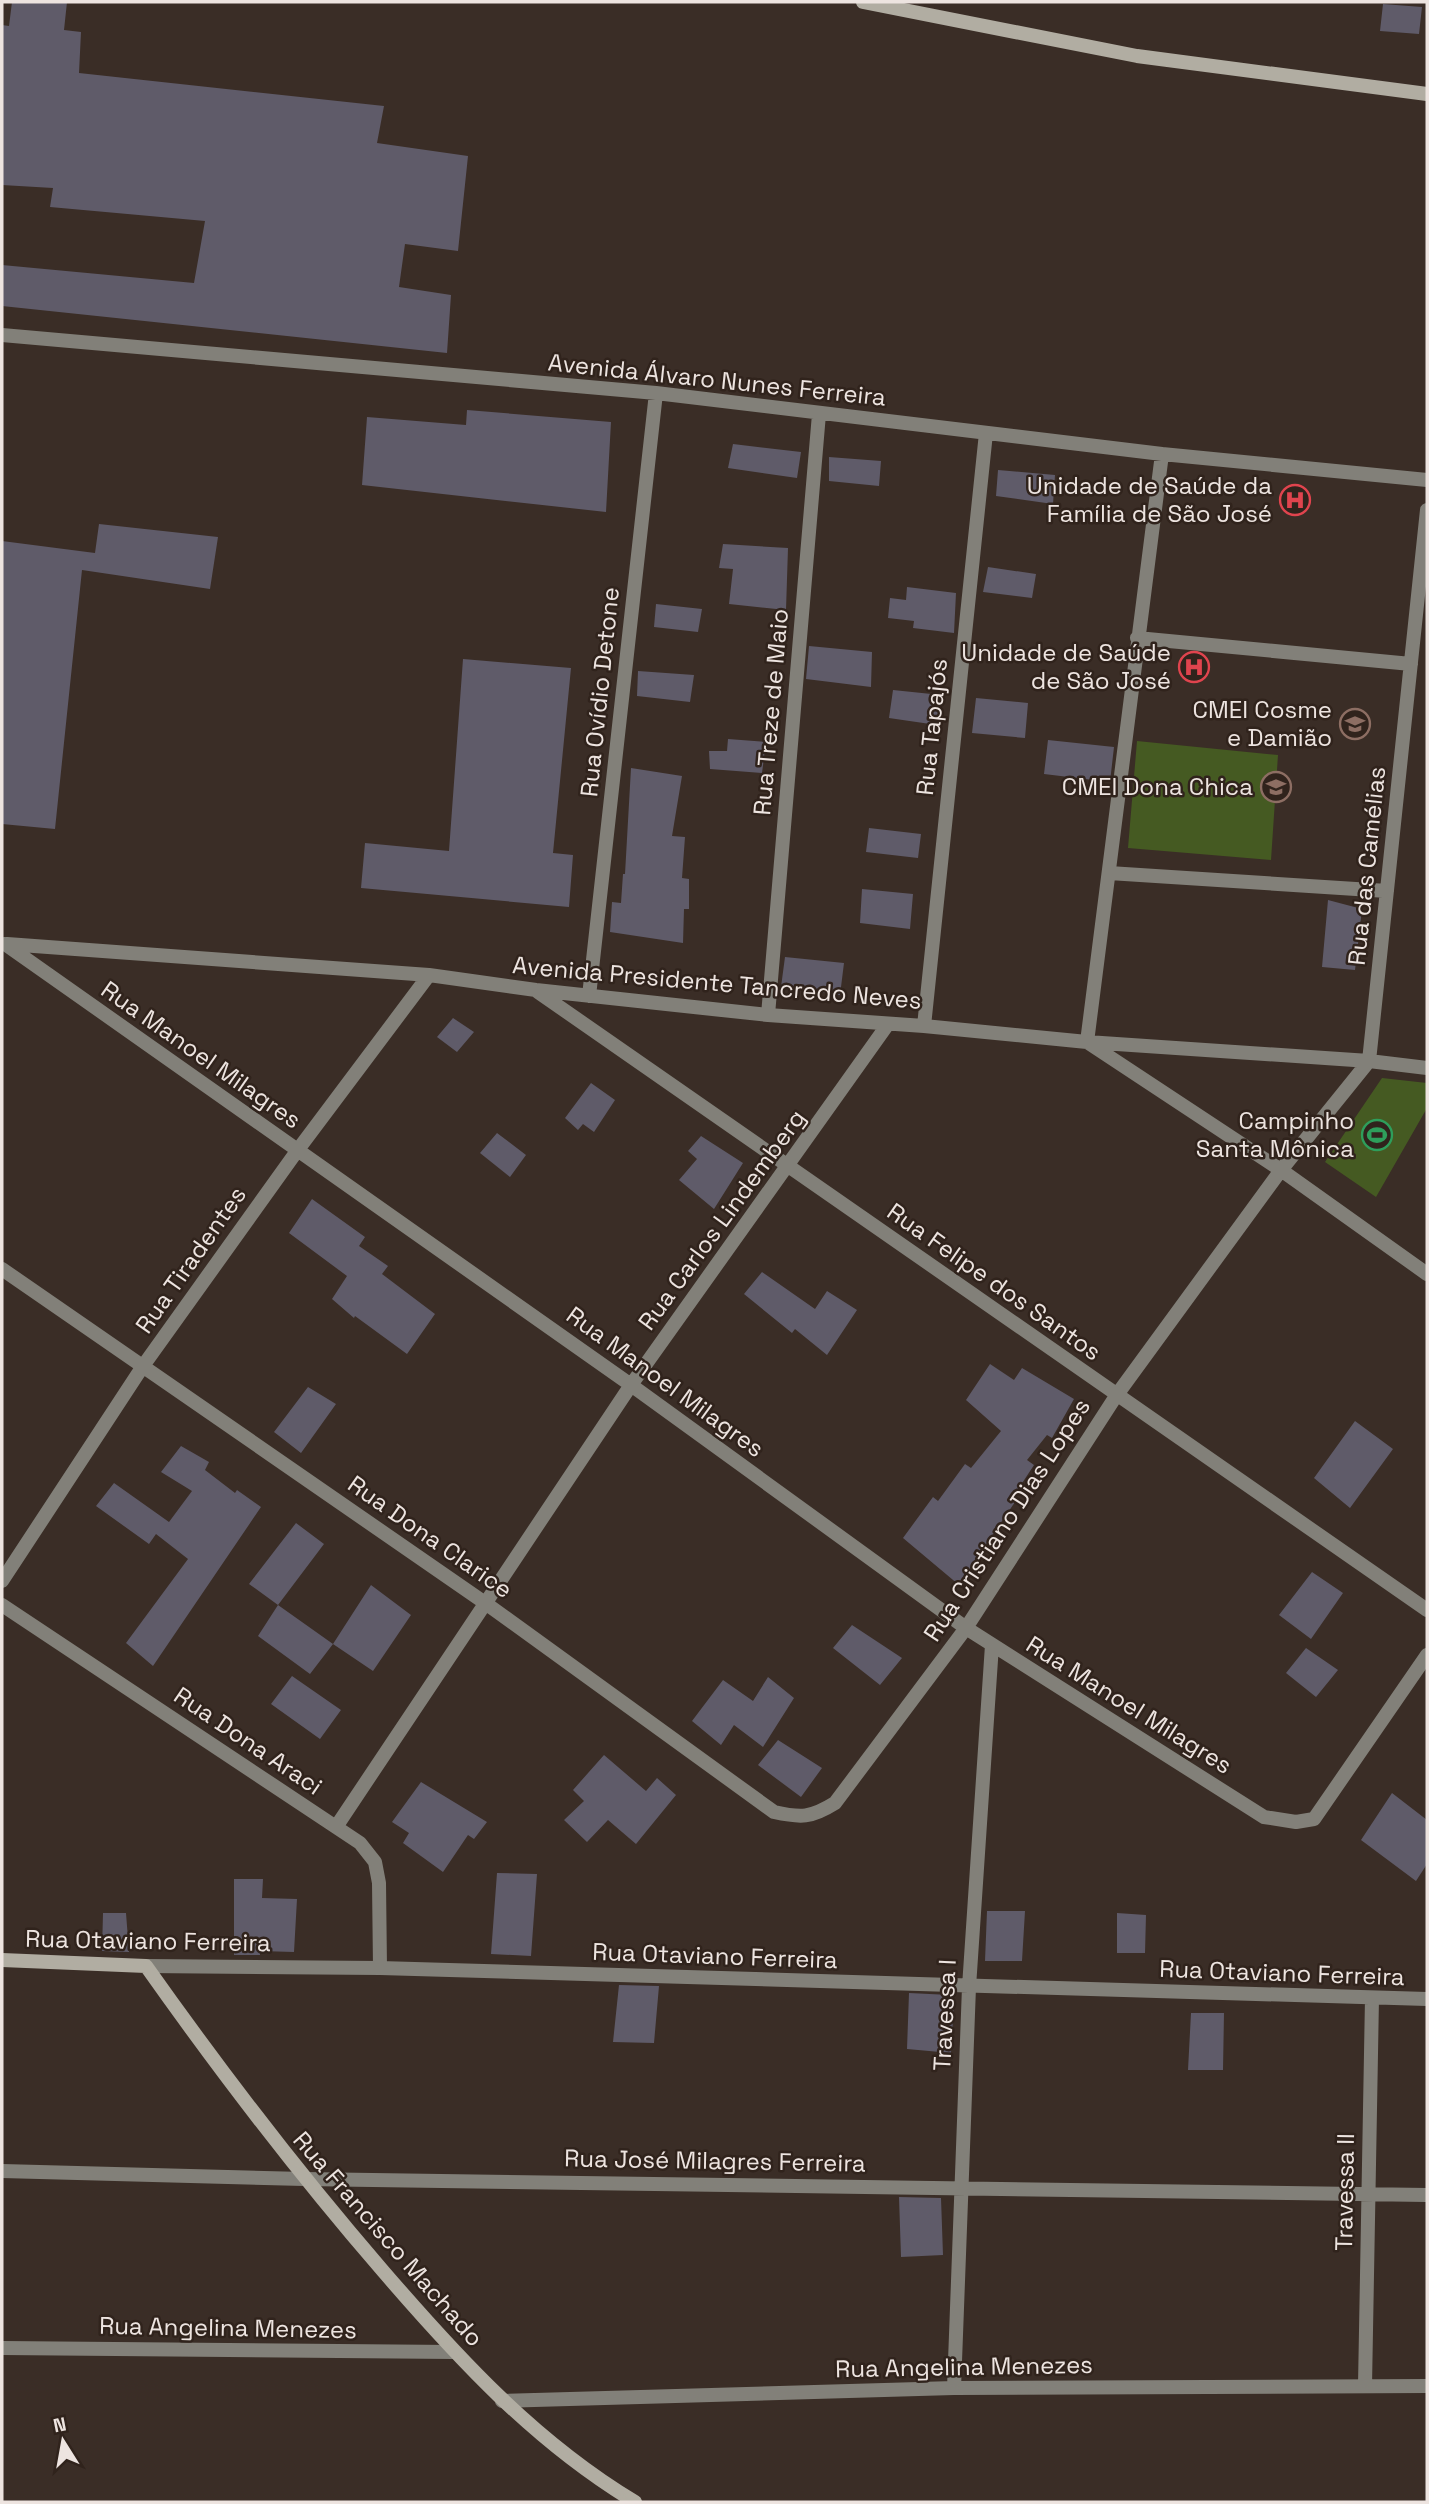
<svg xmlns="http://www.w3.org/2000/svg" width="1429" height="2504" font-family="'Space Grotesk',sans-serif">
  <rect width="100%" height="100%" fill="#3a2d26"/>
  <path fill="#455a22" d="M1137,741L1278,755L1271,860L1128,848Z
    M1382,1078L1427,1083V1108L1376,1197L1325,1162Z"/>
  <path fill="#5f5b69" d="M12,2H67L64,30L81,32L79,73L384,106L377,143L468,156L458,251L405,244L399,287L451,295L447,353L2,306V265L194,283L205,221L50,207L53,188L2,185V25L9,26Z
    M1383,4L1422,7L1419,34L1380,31Z
    M467,410L611,422L606,512L362,485L367,417L466,425Z
    M733,444L801,452L797,478L728,468Z
    M829,457L881,461L879,486L829,481Z
    M998,470L1055,475L1053,504L996,496Z
    M99,524L218,537L210,589L82,570L55,829L2,824V541L95,553Z
    M723,544L788,548L786,610L729,604L733,569L719,568Z
    M988,567L1036,574L1032,598L983,592Z
    M907,587L956,593L954,633L913,628L914,621L888,618L890,598L906,600Z
    M656,604L702,609L698,632L654,627Z
    M809,646L872,652L871,687L806,679Z
    M463,659L571,668L553,853L573,855L569,907L361,888L365,843L449,851Z
    M638,671L694,675L690,702L637,696Z
    M893,690L941,695L937,725L889,718Z
    M976,698L1028,703L1025,738L972,733Z
    M728,739L766,742L762,773L710,769L709,751H727Z
    M1048,740L1114,747L1110,782L1044,774Z
    M631,768L682,776L672,836L685,837L682,878L689,879V909H684L683,943L610,932L612,902L621,903L623,874H625Z
    M869,828L921,834L918,858L866,852Z
    M862,889L913,894L910,929L860,923Z
    M1328,900L1362,909L1355,970L1322,967Z
    M785,957L844,963L840,995L781,987Z
    M453,1018L474,1032L457,1052L437,1037Z
    M591,1083L615,1100L594,1132L583,1124L578,1130L565,1118Z
    M497,1133L526,1155L510,1177L480,1153Z
    M701,1136L743,1163L714,1209L679,1180L697,1159L688,1151Z
    M312,1199L365,1237L359,1246L388,1266L382,1274L435,1314L407,1354L355,1316L354,1318L332,1299L347,1276L289,1233Z
    M762,1272L815,1309L827,1291L857,1310L827,1355L795,1329L792,1333L744,1294Z
    M990,1364L1014,1380L1022,1368L1074,1399L1052,1438L1047,1435L1027,1460L1034,1465L1013,1497L1017,1499L959,1585L903,1538L933,1497L938,1501L965,1464L971,1468L1001,1431L966,1400Z
    M308,1387L336,1404L301,1453L274,1432Z
    M1355,1421L1393,1449L1350,1508L1314,1478Z
    M181,1446L209,1462L205,1470L235,1493L237,1490L261,1507L153,1666L126,1643L188,1559L156,1534L149,1544L96,1506L114,1483L169,1522L192,1491L161,1472Z
    M296,1523L324,1544L278,1605L249,1584Z
    M1312,1572L1343,1593L1311,1639L1279,1615Z
    M371,1585L411,1615L373,1671L333,1644Z
    M278,1605L333,1644L310,1674L258,1636Z
    M852,1625L902,1658L880,1685L833,1648Z
    M1306,1648L1338,1670L1316,1697L1286,1673Z
    M292,1676L341,1710L320,1739L271,1704Z
    M768,1677L794,1698L763,1747L734,1725L721,1745L692,1721L723,1680L753,1701Z
    M778,1740L822,1768L801,1797L758,1765Z
    M604,1755L646,1791L657,1778L676,1795L636,1844L608,1820L587,1842L564,1820L584,1801L573,1790Z
    M421,1782L487,1822L474,1839L468,1835L443,1872L403,1843L409,1833L392,1822Z
    M1392,1793L1427,1820V1864L1416,1881L1361,1840Z
    M497,1873L537,1874L531,1956L491,1954Z
    M234,1879H263L262,1898L297,1899L294,1952L260,1951V1955H234Z
    M987,1911H1025L1022,1961H985Z
    M103,1913H126L129,1952L102,1951Z
    M1117,1913L1146,1915L1145,1953H1117Z
    M619,1985L659,1986L654,2043L613,2042Z
    M909,1993L950,1995L954,2002L951,2053L907,2049Z
    M1191,2013H1224L1223,2070H1188Z
    M899,2197L941,2198L943,2255L901,2257Z"/>
  <g fill="none" stroke-linecap="round" stroke-linejoin="round">
    <path stroke="#828079" stroke-width="14" d="M2,335L656,393L1162,454L1427,480
      M1162,454L1087,1042L1281,1170L1427,1274
      M1137,638L1411,664
      M1109,873L1387,891
      M5,944L631,1385L966,1628L1264,1817L1296,1822L1314,1819L1427,1655
      M7,944L429,975L536,990L768,1015L924,1026L1087,1042L1369,1061L1427,1068
      M538,992L1427,1610
      M589,996L656,393
      M768,1015L819,414
      M924,1026L986,433
      M2,1269L488,1605L774,1812C801,1818 811,1818 835,1803L966,1628L1116,1396L1281,1170L1369,1061L1427,510
      M2,1581L143,1366L297,1151L429,975
      M2,1605L360,1843L375,1862L379,1883L380,1968
      M336,1827L631,1385L888,1024
      M146,1966L380,1968L1427,1999
      M2,2171L304,2179L1427,2195
      M2,2348L453,2352
      M1365,2386L1372,1998
      M954,2388L969,1987L992,1645
      M502,2401L954,2388L1427,2386"/>
    <path stroke="#b1ada2" stroke-width="14" d="M863,2L1137,56L1427,94
      M2,1960L146,1966C221,2072 298,2173 383,2271C458,2358 535,2442 635,2502"/>
  </g>
  <defs>
    <g id="hospital-ring" transform="scale(1.575)"><circle r="9.5" fill="#30231c" stroke="#e0444e" stroke-width="1.5"/><path d="M-5-5h3v3.5h4V-5h3V5h-3V1.5h-4V5h-3Z" fill="#e0444e"/></g>
    <g id="school-ring" transform="scale(1.575)"><circle r="9.5" fill="#30231c" stroke="#8d6e63" stroke-width="1.5"/><path d="M0-5L7-2L0 1L-7-2ZM-4 1L0 2.5L4 1V4Q0 6-4 4Z" fill="#8d6e63"/></g>
    <g id="stadium-ring" transform="scale(1.575)"><circle r="9.5" fill="#30231c" stroke="#2e9e5b" stroke-width="1.5"/><path d="M0-5a6.5 5 0 1 0 0 10a6.5 5 0 1 0 0-10ZM-3.5-1.8h7v3.6h-7Z" fill="#2e9e5b"/></g>
  </defs>
  <g fill-rule="evenodd">
    <use href="#hospital-ring" x="1295" y="500"/>
    <use href="#hospital-ring" x="1194" y="667"/>
    <use href="#school-ring" x="1355" y="724"/>
    <use href="#school-ring" x="1276" y="787"/>
    <use href="#stadium-ring" x="1377" y="1135"/>
  </g>
  <g text-anchor="middle" stroke-width="5" stroke-linejoin="round" paint-order="stroke">
    <g font-size="24" fill="#ede4e0" stroke="#30231c">
      <text transform="translate(717 380) rotate(6)" y="8">Avenida Álvaro Nunes Ferreira</text>
      <text transform="translate(600 692) rotate(-84)" y="8">Rua Ovídio Detone</text>
      <text transform="translate(771 712) rotate(-85)" y="8">Rua Treze de Maio</text>
      <text transform="translate(932 727) rotate(-84)" y="8">Rua Tapajós</text>
      <text transform="translate(1367 866) rotate(-84)" y="8">Rua das Camélias</text>
      <text transform="translate(717 983) rotate(5)" y="8">Avenida Presidente Tancredo Neves</text>
      <text transform="translate(201 1055) rotate(35)" y="8">Rua Manoel Milagres</text>
      <text transform="translate(722 1220) rotate(-54)" y="8">Rua Carlos Lindemberg</text>
      <text transform="translate(191 1260) rotate(-55)" y="8">Rua Tiradentes</text>
      <text transform="translate(994 1282) rotate(35)" y="8">Rua Felipe dos Santos</text>
      <text transform="translate(665 1382) rotate(36)" y="8">Rua Manoel Milagres</text>
      <text transform="translate(1007 1520) rotate(-57)" y="8">Rua Cristiano Dias Lopes</text>
      <text transform="translate(430 1537) rotate(35)" y="8">Rua Dona Clarice</text>
      <text transform="translate(1129 1705) rotate(32)" y="8">Rua Manoel Milagres</text>
      <text transform="translate(248 1741) rotate(34)" y="8">Rua Dona Araci</text>
      <text transform="translate(148 1941) rotate(1)" y="8">Rua Otaviano Ferreira</text>
      <text transform="translate(715 1956) rotate(2)" y="8">Rua Otaviano Ferreira</text>
      <text transform="translate(1282 1973) rotate(2)" y="8">Rua Otaviano Ferreira</text>
      <text transform="translate(945 2015) rotate(-87)" y="8">Travessa I</text>
      <text transform="translate(715 2161) rotate(1)" y="8">Rua José Milagres Ferreira</text>
      <text transform="translate(1345 2192) rotate(-89)" y="8">Travessa II</text>
      <text transform="translate(388 2239) rotate(49)" y="8">Rua Francisco Machado</text>
      <text transform="translate(228 2328) rotate(1)" y="8">Rua Angelina Menezes</text>
      <text transform="translate(964 2367) rotate(-1)" y="8">Rua Angelina Menezes</text>
    </g>
    <g font-size="24" fill="#ede4e0" stroke="#30231c" text-anchor="end">
      <text x="1272" y="494">Unidade de Saúde da<tspan x="1272" dy="28">Família de São José</tspan></text>
      <text x="1171" y="661">Unidade de Saúde<tspan x="1171" dy="28">de São José</tspan></text>
      <text x="1332" y="718">CMEI Cosme<tspan x="1332" dy="28">e Damião</tspan></text>
      <text x="1253" y="795">CMEI Dona Chica</text>
      <text x="1354" y="1129">Campinho<tspan x="1354" dy="28">Santa Mônica</tspan></text>
    </g>
  </g>
  <rect width="1429" height="2504" fill="none" stroke="#ede4e0" stroke-width="7"/>
  <g transform="translate(63 2441) rotate(349)" stroke="#30231c" stroke-width="5" paint-order="stroke">
  <path d="M0-5L12 26L0 18L-12 26Z" fill="#ede4e0"/>
  <text y="-10" font-size="19" font-weight="bold" text-anchor="middle" fill="#ede4e0">N</text>
  </g>
</svg>
